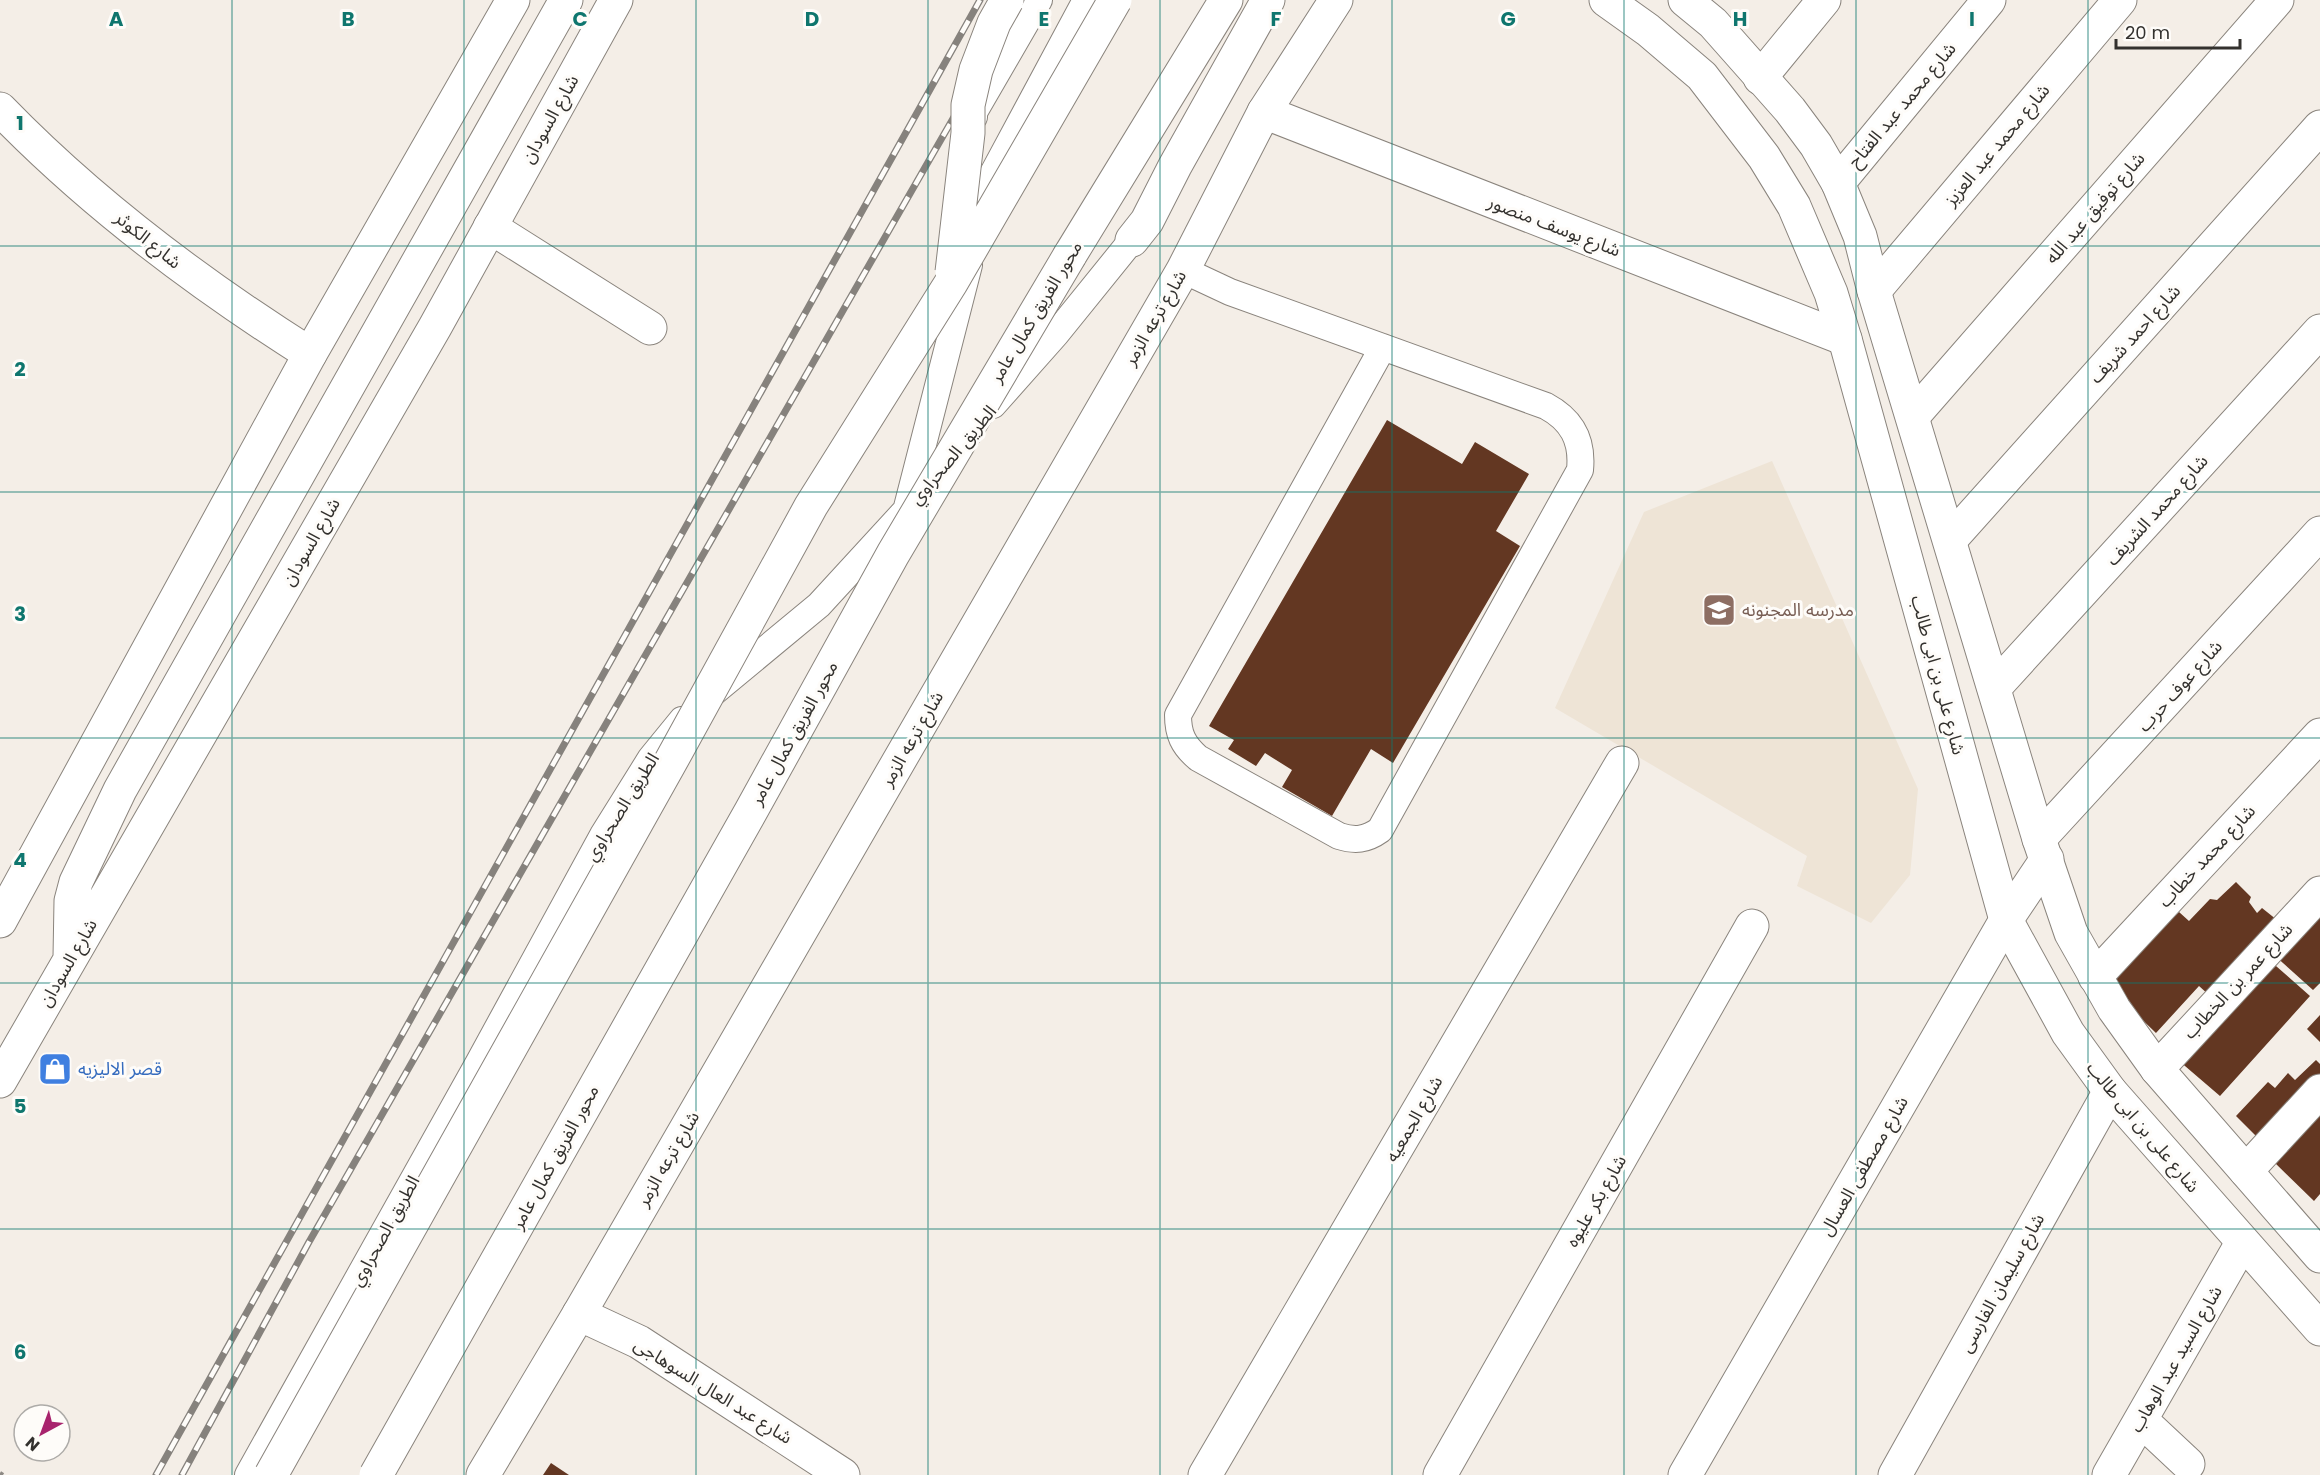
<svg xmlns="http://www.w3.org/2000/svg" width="2320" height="1475" font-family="Poppins,'Noto Sans Arabic',sans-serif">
  <rect width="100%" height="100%" fill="#f4eee7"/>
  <path fill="#eee4d6" d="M1772,461L1918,789L1910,875L1871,923L1797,886L1807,856L1555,708L1644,512Z"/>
  <path fill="#633722" d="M1387,420L1462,464L1475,442L1529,474L1496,531L1520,546L1393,763L1371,749L1332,816L1282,787L1292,770L1265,753L1256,766L1228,749L1234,740L1209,726Z
    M2236,882L2251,897L2249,902L2257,913L2262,908L2282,924L2209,995L2199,986L2156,1033L2099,978L2158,933L2179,912L2189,921L2210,899L2217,900Z
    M2320,911V983L2313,990L2273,954Z
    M2268,959L2310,996L2220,1096L2178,1060Z
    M2320,1015V1042L2307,1029Z
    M2316,1060L2320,1064V1090L2266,1146L2236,1116L2268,1082L2275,1088L2288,1073L2295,1080Z
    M2320,1113V1194L2314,1201L2273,1161Z
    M551,1463L569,1475H543Z"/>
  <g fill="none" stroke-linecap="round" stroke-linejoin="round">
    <g stroke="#8a847d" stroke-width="28">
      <path id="lane" d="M974,117L973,114L1039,0
        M981,218L991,177L1086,0
        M1183,270L1230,292L1546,406C1572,420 1583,440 1580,470L1380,830C1366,840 1355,841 1339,836L1198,758C1183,745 1178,734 1178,715L1383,347
        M993,405L1056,334L1132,240
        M906,511L969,265
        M714,692L819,605L909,507
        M248,1475L479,1062L603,835L651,758L682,720"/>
    </g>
    <g stroke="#8a847d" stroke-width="35">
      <path id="street" d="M1760,78L1824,0
        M0,109C92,204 199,284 310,354
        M1264,112L1845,339
        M1838,183L1989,0
        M490,227L650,328
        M1874,291L2120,0
        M1913,416L2277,0
        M1950,540L2320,127
        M1994,688L2320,331
        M2039,839L2320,533
        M2095,977L2320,735
        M2157,1069L2320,893
        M2246,1171L2320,1091
        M579,1314L639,1342L843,1475
        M2141,1420L2188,1464
        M1205,1475L1622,763
        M1440,1475L1752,926
        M1685,1475L2006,920L2047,859
        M1895,1475L2110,1091
        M2109,1475L2242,1243"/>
    </g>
    <g stroke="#8a847d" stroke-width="35">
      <path id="secondary" d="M1606,0L1648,30L1702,76L1764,157L1794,206L1831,293L1845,339L2006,920L2068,1033L2110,1091L2320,1329
        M1685,0L1713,23L1790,110L1816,145L1838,183L1860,236L1874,291L2039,839L2071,933L2114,1009L2157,1069L2320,1256
        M1132,240L1147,221L1175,166L1268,0
        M483,1475L579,1314L1183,270L1264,112L1336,0"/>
    </g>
    <g stroke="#8a847d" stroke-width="35">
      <path id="primary" d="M0,921L310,354L513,0
        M70,957L71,901L76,882L120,790L566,0
        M0,1081L435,327L616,0"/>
    </g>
    <g stroke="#8a847d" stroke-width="35">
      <path id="highway" d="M1070,255L1226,0"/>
    </g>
    <path stroke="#8e8a85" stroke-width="4" stroke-dasharray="4.5 4.5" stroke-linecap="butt" d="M0,1473L3,1475"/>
    <use href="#lane" stroke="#fff" stroke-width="26"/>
    <use href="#street" stroke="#fff" stroke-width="33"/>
    <use href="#secondary" stroke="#fff" stroke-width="33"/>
    <use href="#primary" stroke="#fff" stroke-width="33"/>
    <use href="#highway" stroke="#fff" stroke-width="33"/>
    <g stroke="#86827d" stroke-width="7">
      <path id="rail" d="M156,1475L980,0
        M182,1475L309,1242L1021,0"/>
    </g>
    <use href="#rail" stroke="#fefcf9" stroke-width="4.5" stroke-dasharray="14" stroke-linecap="butt"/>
    <g stroke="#8a847d" stroke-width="35" stroke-linecap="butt">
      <path id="highway-bridge" d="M952,272L968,133V105L976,70L994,23L1007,0
        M271,1475L671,761L811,506L951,283L1115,0
        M376,1475L751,811L893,554L1070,255"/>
    </g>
    <use href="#highway-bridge" stroke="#fff" stroke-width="33"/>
  </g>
  <path fill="none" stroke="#0f766e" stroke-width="1.5" stroke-opacity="0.55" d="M232,0V1475M464,0V1475M696,0V1475M928,0V1475M1160,0V1475M1392,0V1475M1624,0V1475M1856,0V1475M2088,0V1475M0,246H2320M0,492H2320M0,738H2320M0,983H2320M0,1229H2320"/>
  <defs>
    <g id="school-square" transform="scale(1.725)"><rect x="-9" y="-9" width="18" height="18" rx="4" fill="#8d6e63" stroke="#fefcf9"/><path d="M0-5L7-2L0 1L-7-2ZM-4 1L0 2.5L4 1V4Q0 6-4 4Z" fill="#fff"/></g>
    <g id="shop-square" transform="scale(1.725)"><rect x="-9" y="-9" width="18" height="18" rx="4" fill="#3f7fe0" stroke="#fefcf9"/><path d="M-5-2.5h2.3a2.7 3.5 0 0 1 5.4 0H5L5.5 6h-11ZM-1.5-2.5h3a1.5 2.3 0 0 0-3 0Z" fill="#fff"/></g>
  </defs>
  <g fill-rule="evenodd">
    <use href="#school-square" x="1719" y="610"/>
    <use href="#shop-square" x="55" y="1069"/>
  </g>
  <g text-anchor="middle" stroke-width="6" stroke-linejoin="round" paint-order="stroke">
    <g font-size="18" fill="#33312e" stroke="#fefcf9">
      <text transform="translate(1902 105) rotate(-50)" y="6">شارع محمد عبد الفتاح</text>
      <text transform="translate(550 119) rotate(-61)" y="6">شارع السودان</text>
      <text transform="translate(1997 145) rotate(-50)" y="6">شارع محمد عبد العزيز</text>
      <text transform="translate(2095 208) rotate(-49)" y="6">شارع توفيق عبد الله</text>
      <text transform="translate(1554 226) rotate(21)" y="6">شارع يوسف منصور</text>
      <text transform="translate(148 240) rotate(39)" y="6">شارع الكوثر</text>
      <text transform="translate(1036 312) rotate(-59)" y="6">محور الفريق كمال عامر</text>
      <text transform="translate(1155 318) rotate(-60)" y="6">شارع ترعه الزمر</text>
      <text transform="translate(2135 334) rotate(-48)" y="6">شارع احمد شريف</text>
      <text transform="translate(953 455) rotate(-50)" y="6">الطريق الصحراوي</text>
      <text transform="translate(2157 510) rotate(-48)" y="6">شارع محمد الشريف</text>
      <text transform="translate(311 542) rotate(-60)" y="6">شارع السودان</text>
      <text transform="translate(1938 675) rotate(75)" y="6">شارع على بن ابى طالب</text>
      <text transform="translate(2180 686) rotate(-48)" y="6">شارع عوف حرب</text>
      <text transform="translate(794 733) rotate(-61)" y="6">محور الفريق كمال عامر</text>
      <text transform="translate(912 739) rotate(-60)" y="6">شارع ترعه الزمر</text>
      <text transform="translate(622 807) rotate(-58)" y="6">الطريق الصحراوي</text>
      <text transform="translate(2207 856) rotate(-47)" y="6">شارع محمد خطاب</text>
      <text transform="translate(68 963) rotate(-60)" y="6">شارع السودان</text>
      <text transform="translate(2238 981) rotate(-47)" y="6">شارع عمر بن الخطاب</text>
      <text transform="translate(1414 1119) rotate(-60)" y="6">شارع الجمعيه</text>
      <text transform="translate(2143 1127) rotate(50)" y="6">شارع على بن ابى طالب</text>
      <text transform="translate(555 1157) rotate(-61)" y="6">محور الفريق كمال عامر</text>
      <text transform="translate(668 1159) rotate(-60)" y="6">شارع ترعه الزمر</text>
      <text transform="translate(1864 1166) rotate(-60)" y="6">شارع مصطفى العسال</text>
      <text transform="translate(1596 1201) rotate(-60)" y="6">شارع بكر عليوه</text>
      <text transform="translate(385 1231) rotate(-61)" y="6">الطريق الصحراوي</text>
      <text transform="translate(2002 1283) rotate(-61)" y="6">شارع سليمان الفارسى</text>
      <text transform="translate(2176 1359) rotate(-60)" y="6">شارع السيد عبد الوهاب</text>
      <text transform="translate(713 1391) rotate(32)" y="6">شارع عبد العال السوهاجى</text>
    </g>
    <g font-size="18" fill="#785e54" stroke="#fefcf9" text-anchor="start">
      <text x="1742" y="616">مدرسه المجنونه</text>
    </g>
    <g font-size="18" fill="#366cbe" stroke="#fefcf9" text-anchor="start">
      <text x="78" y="1075">قصر الاليزيه</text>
    </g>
  </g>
  <g font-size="20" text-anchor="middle" font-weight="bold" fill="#0f766e" stroke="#fefcf9" stroke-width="6" stroke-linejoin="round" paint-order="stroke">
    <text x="116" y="26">A</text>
    <text x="348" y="26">B</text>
    <text x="580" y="26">C</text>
    <text x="812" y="26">D</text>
    <text x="1044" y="26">E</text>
    <text x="1276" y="26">F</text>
    <text x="1508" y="26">G</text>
    <text x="1740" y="26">H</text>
    <text x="1972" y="26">I</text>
    <text x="20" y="130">1</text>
    <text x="20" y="376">2</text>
    <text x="20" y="621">3</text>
    <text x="20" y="867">4</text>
    <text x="20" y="1113">5</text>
    <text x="20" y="1359">6</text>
  </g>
  <g transform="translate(42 1433) rotate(221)"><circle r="28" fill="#fefcf9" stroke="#adaba8" stroke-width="1.5"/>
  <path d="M0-4.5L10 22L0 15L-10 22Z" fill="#a8236d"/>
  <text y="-9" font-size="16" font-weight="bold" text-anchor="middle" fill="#33312e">N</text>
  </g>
  <path d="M2116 39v9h124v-9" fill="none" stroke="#33312e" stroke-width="3"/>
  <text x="2125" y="39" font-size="18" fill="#33312e" stroke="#fefcf9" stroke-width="4.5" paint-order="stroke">20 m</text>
</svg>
